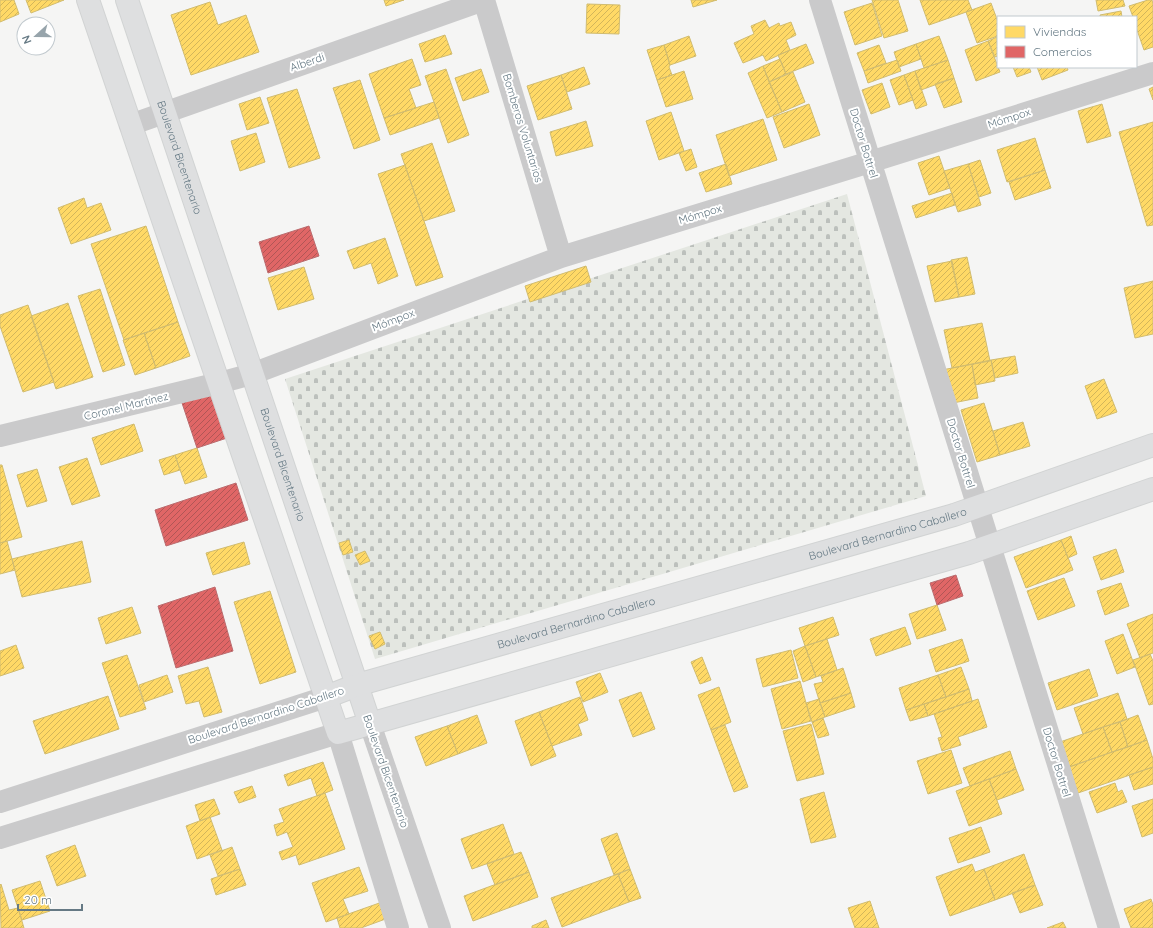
<svg xmlns="http://www.w3.org/2000/svg" width="1153" height="928" font-family="Quicksand,sans-serif">
  <defs>
    <pattern id="cemetery-stones" width="16" height="16" patternUnits="userSpaceOnUse"><rect width="16" height="16" fill="#e4e7e1"/><path d="M2 7V4a2 2 0 0 1 4 0v3zM10 15v-3a2 2 0 0 1 4 0v3z" fill="#bcc0bc"/></pattern>
    <pattern id="homes-hatch" width="6" height="6" patternUnits="userSpaceOnUse"><rect width="6" height="6" fill="#ffd966"/><path d="M-1 1l2-2M0 6l6-6M5 7l2-2" fill="none" stroke="#d2b55a"/></pattern>
    <pattern id="shops-hatch" width="6" height="6" patternUnits="userSpaceOnUse"><rect width="6" height="6" fill="#e06666"/><path d="M-1 1l2-2M0 6l6-6M5 7l2-2" fill="none" stroke="#b05656"/></pattern>
  </defs>
  <rect width="100%" height="100%" fill="#f5f5f4"/>
  <path fill="url(#cemetery-stones)" d="M847,194L926,496L375,659L285,379Z"/>
  <path fill="url(#homes-hatch)" stroke="#d1bc6f" d="M0,0H14L19,14L0,22Z
    M26,0H64L31,13Z
    M384,0H404L386,6Z
    M691,0H717L693,7Z
    M872,0H898L908,31L884,38Z
    M920,0H968L972,10L929,25Z
    M1096,0H1123L1125,6L1098,11Z
    M1148,0H1152L1153,4V47L1144,50L1136,27V17H1133L1129,6Z
    M210,2L218,25L246,15L259,52L191,75L171,15Z
    M872,3L882,36L855,45L844,12Z
    M991,3L998,22V36L977,43L966,12Z
    M587,4L620,5L619,34L586,33Z
    M1121,11L1122,17H1100V15Z
    M765,20L769,28L779,23L780,26L791,22L796,35L786,40L790,50L766,61L763,55L743,63L734,43L754,34L751,26Z
    M445,35L452,54L425,62L419,44Z
    M689,36L696,56L670,65L664,45Z
    M939,36L948,60L924,68L916,44Z
    M997,37L998,56L995,57L988,41Z
    M988,41L1000,72L976,81L965,50Z
    M806,44L814,63L786,74L778,55Z
    M916,44L921,59L899,67L894,52Z
    M664,45L670,65L669,67L672,75L657,80L647,50Z
    M879,45L886,63L864,71L857,53Z
    M412,59L421,85L409,89L416,108L384,118L369,74Z
    M780,59L786,74L769,82L763,66Z
    M897,60L901,71L868,83L864,71Z
    M948,60L954,78L921,90L915,71Z
    M763,66L782,112L767,118L748,73Z
    M584,67L590,84L567,92L561,75Z
    M1013,67H1029L1031,72L1017,77Z
    M1037,67H1067L1068,70L1042,80Z
    M446,69L469,135L448,143L425,76Z
    M481,69L489,92L463,101L455,78Z
    M684,71L693,99L666,107L657,80Z
    M915,71L927,105L916,109L904,75Z
    M793,72L805,102L782,112L769,82Z
    M561,75L572,109L538,120L527,86Z
    M904,75L913,100L899,105L890,80Z
    M954,78L962,102L944,108L935,84Z
    M360,80L380,140L354,149L333,88Z
    M882,83L890,107L871,114L862,90Z
    M1153,87V100L1149,89Z
    M297,89L320,158L289,168L267,98Z
    M260,97L269,123L247,130L239,104Z
    M434,102L439,118L390,135L384,118Z
    M809,104L820,135L784,148L773,117Z
    M1102,104L1111,136L1087,143L1078,111Z
    M671,112L684,151L659,160L646,121Z
    M763,119L777,160L729,176L716,135Z
    M586,121L593,146L556,156L550,132Z
    M1153,122V225L1147,226L1119,132Z
    M256,133L265,162L240,171L231,141Z
    M1035,138L1045,170L1007,182L997,150Z
    M432,143L455,211L424,221L401,154Z
    M691,149L697,167L686,171L679,153Z
    M939,156L950,188L929,195L918,163Z
    M980,160L991,193L979,197L968,164Z
    M726,164L732,184L706,192L699,173Z
    M968,164L981,205L958,212L944,171Z
    M405,165L443,277L416,286L378,174Z
    M1045,170L1051,188L1015,200L1009,182Z
    M952,193L955,205L916,218L912,206Z
    M84,198L87,208L101,203L111,230L71,244L58,208Z
    M146,226L178,322L124,340L91,244Z
    M385,238L398,276L378,284L371,263L354,269L347,251Z
    M967,257L975,294L959,297L951,260Z
    M952,261L959,297L935,302L927,266Z
    M586,266L591,282L530,302L525,286Z
    M304,267L314,299L278,310L268,278Z
    M1153,281V334L1135,338L1124,288Z
    M100,289L125,365L103,372L78,296Z
    M68,303L93,377L56,389L31,316Z
    M28,305L54,382L23,392L0,326V315Z
    M178,322L190,356L156,368L144,333Z
    M982,323L990,361L952,368L944,330Z
    M144,333L156,368L135,375L123,340Z
    M1015,356L1018,373L995,378L991,360Z
    M991,360L995,381L975,385L972,364Z
    M972,364L978,398L948,404L942,370Z
    M1104,379L1117,412L1097,419L1085,386Z
    M984,403L1000,455L977,462L961,410Z
    M1023,422L1030,446L1000,455L993,431Z
    M134,424L143,451L101,465L92,438Z
    M197,448L207,477L185,484L175,455Z
    M175,455L180,470L164,475L159,460Z
    M87,458L100,496L72,505L59,467Z
    M0,465H2L22,537L0,543Z
    M37,469L47,501L27,507L17,475Z
    M1071,536L1077,554L1068,558L1061,540Z
    M349,540L353,552L343,555L339,543Z
    M1061,540L1073,570L1026,588L1014,557Z
    M7,541L15,570L0,574V543Z
    M82,541L91,582L22,597L12,559Z
    M244,542L250,564L213,575L206,553Z
    M1116,549L1124,572L1101,580L1093,557Z
    M365,551L370,561L360,565L355,555Z
    M1064,578L1075,606L1038,620L1027,591Z
    M1121,583L1129,606L1105,615L1097,591Z
    M270,591L296,672L260,684L234,602Z
    M937,605L946,630L917,639L909,614Z
    M132,607L141,633L106,644L98,618Z
    M1153,614V653L1140,658L1127,624Z
    M833,617L839,635L805,646L799,628Z
    M905,627L911,644L876,656L870,639Z
    M380,632L385,644L375,649L369,636Z
    M1123,634L1135,667L1117,674L1105,641Z
    M827,639L837,670L816,677L805,646Z
    M962,639L969,661L936,672L929,650Z
    M16,645L24,668L0,676V651Z
    M805,646L816,677L803,682L793,651Z
    M791,650L798,678L763,687L756,659Z
    M1150,654L1153,661V704L1149,705L1133,660Z
    M127,655L146,709L120,717L102,663Z
    M702,657L711,680L700,684L691,662Z
    M208,667L222,712L204,717L199,701L186,704L178,676Z
    M961,667L969,689L946,697L938,675Z
    M843,668L851,693L820,703L814,684L823,682L821,676Z
    M1089,669L1098,696L1057,710L1048,683Z
    M600,673L608,692L583,702L576,682Z
    M167,675L173,692L144,702L139,685Z
    M938,675L946,697L906,710L899,688Z
    M800,681L811,721L782,729L771,689Z
    M719,687L731,722L711,730L698,695Z
    M969,689L972,701L928,716L924,704Z
    M641,692L655,729L633,737L619,700Z
    M851,693L855,707L825,717L820,703Z
    M1118,693L1127,719L1083,734L1074,708Z
    M108,696L119,729L45,754L33,721Z
    M580,697L588,720L578,724L582,735L552,746L539,712Z
    M819,699L825,717L812,722L806,703Z
    M978,699L987,727L958,737L961,745L942,751L938,738L942,737L934,714Z
    M924,704L928,716L910,721L906,710Z
    M539,712L556,756L531,766L515,721Z
    M477,715L487,743L458,754L447,726Z
    M1138,715L1147,740L1128,747L1120,722Z
    M823,718L829,735L818,738L812,722Z
    M1120,722L1128,747L1112,752L1103,727Z
    M811,724L824,774L797,781L783,731Z
    M725,725L748,787L734,792L711,730Z
    M447,726L458,754L426,766L415,737Z
    M1103,727L1112,752L1069,767L1060,742Z
    M1147,740L1153,759V767L1078,793L1069,767Z
    M951,750L962,783L928,794L917,761Z
    M1010,751L1016,769L970,786L963,768Z
    M323,762L333,790L317,796L311,778L288,786L284,775Z
    M1153,767V784L1134,790L1129,775Z
    M1016,769L1024,790L997,800L989,779Z
    M989,779L1002,814L969,826L956,791Z
    M1115,783L1118,792L1122,790L1127,802L1097,813L1089,792Z
    M252,786L256,797L239,803L234,792Z
    M824,792L836,837L811,843L800,799Z
    M325,793L345,849L299,865L296,855L282,860L279,852L293,847L287,832L277,836L274,825L284,822L279,809Z
    M214,799L220,814L200,821L195,805Z
    M1153,799V833L1142,837L1132,806Z
    M210,817L222,850L197,859L186,826Z
    M503,824L514,854L472,869L461,839Z
    M981,827L990,852L958,863L949,838Z
    M617,833L630,869L614,875L601,839Z
    M75,845L86,876L57,886L46,856Z
    M232,847L240,869L218,876L210,855Z
    M521,852L529,872L495,885L487,864Z
    M1024,854L1035,885L995,900L984,869Z
    M972,864L975,872L984,869L995,900L950,916L936,877Z
    M359,867L368,891L343,899L349,914L326,922L312,883Z
    M240,869L246,885L216,895L211,879Z
    M630,869L641,898L629,902L618,874Z
    M529,872L538,897L473,921L464,896Z
    M618,874L629,902L562,927L551,898Z
    M40,881L50,911L22,920L12,890Z
    M1,884L9,910L18,908L24,928H1L0,885Z
    M1035,885L1043,905L1020,913L1012,893Z
    M1151,899L1153,905V928H1131L1124,909Z
    M385,901L391,917L361,928H340L337,918Z
    M870,901L879,928H855L848,908Z
    M546,920L549,928H532V926Z
    M1063,922L1066,928H1047Z"/>
  <path fill="url(#shops-hatch)" stroke="#bb6c6f" d="M309,226L319,256L268,273L259,242Z
    M218,391L233,436L197,448L182,403Z
    M236,483L248,520L166,546L155,510Z
    M956,575L963,596L937,605L930,583Z
    M215,587L233,651L176,668L158,606Z"/>
  <g fill="none" stroke-linecap="round" stroke-linejoin="round">
    <g stroke="#d1d3d3" stroke-width="24">
      <g id="secondary">
        <path d="M88,0L338,733L969,553L1153,489"/>
        <path id="s1" d="M127,0L370,724"/>
        <path id="s2" d="M326,697L357,685L954,515L1153,445"/>
      </g>
    </g>
    <path stroke="#cacacb" stroke-width="22" d="M820,0L1109,928
      M130,125L484,0L561,257
      M0,436L219,383L252,374L561,257L870,162L1153,73
      M0,802L326,697
      M0,838L338,733"/>
    <path stroke="#cacacb" stroke-width="22" d="M370,724L440,928
      M338,733L398,928"/>
    <use href="#secondary" stroke="#dedfe0" stroke-width="22"/>
  </g>
  <g text-anchor="middle" stroke-width="4" stroke-linejoin="round" paint-order="stroke">
    <g font-size="11" fill="#657984" stroke="#fff">
      <text transform="translate(307 62) rotate(-19)" y="4">Alberdi</text>
      <text transform="translate(1009 118) rotate(-18)" y="4">Mómpox</text>
      <text transform="translate(523 128) rotate(73)" y="4">Bomberos Voluntarios</text>
      <text transform="translate(864 143) rotate(73)" y="4">Doctor Bottrel</text>
      <text dy="4" stroke="none"><textPath href="#s1" startOffset="166">Boulevard Bicentenario</textPath></text>
      <text transform="translate(700 214) rotate(-17)" y="4">Mómpox</text>
      <text transform="translate(393 320) rotate(-21)" y="4">Mómpox</text>
      <text transform="translate(126 406) rotate(-14)" y="4">Coronel Martínez</text>
      <text transform="translate(961 453) rotate(73)" y="4">Doctor Bottrel</text>
      <text dy="4" stroke="none"><textPath href="#s1" startOffset="490">Boulevard Bicentenario</textPath></text>
      <text dy="4" stroke="none"><textPath href="#s2" startOffset="585">Boulevard Bernardino Caballero</textPath></text>
      <text dy="4" stroke="none"><textPath href="#s2" startOffset="261">Boulevard Bernardino Caballero</textPath></text>
      <text transform="translate(266 715) rotate(-18)" y="4">Boulevard Bernardino Caballero</text>
      <text transform="translate(1057 762) rotate(73)" y="4">Doctor Bottrel</text>
      <text transform="translate(386 771) rotate(71)" y="4">Boulevard Bicentenario</text>
    </g>
  </g>
  <rect x="997" y="16" width="140" height="52" fill="#ffffff" stroke="#c1c9ce"/>
  <rect x="1005" y="26" width="20" height="12" fill="#ffd966" stroke="#c1c9ce"/>
  <text x="1033" y="36" font-size="12" fill="#657984">Viviendas</text>
  <rect x="1005" y="46" width="20" height="12" fill="#e06666" stroke="#c1c9ce"/>
  <text x="1033" y="56" font-size="12" fill="#657984">Comercios</text>
  <g transform="translate(36 36) rotate(249)"><circle r="19" fill="#ffffff" stroke="#c1c9ce"/>
  <path d="M0-3L7 15L0 10L-7 15Z" fill="#97a4ab"/>
  <text y="-6" font-size="11" font-weight="bold" text-anchor="middle" fill="#657984">N</text>
  </g>
  <path d="M18 904v6h64v-6" fill="none" stroke="#657984" stroke-width="2"/>
  <text x="24" y="904" font-size="12" fill="#657984" stroke="#ffffff" stroke-width="3" paint-order="stroke">20 m</text>
</svg>
